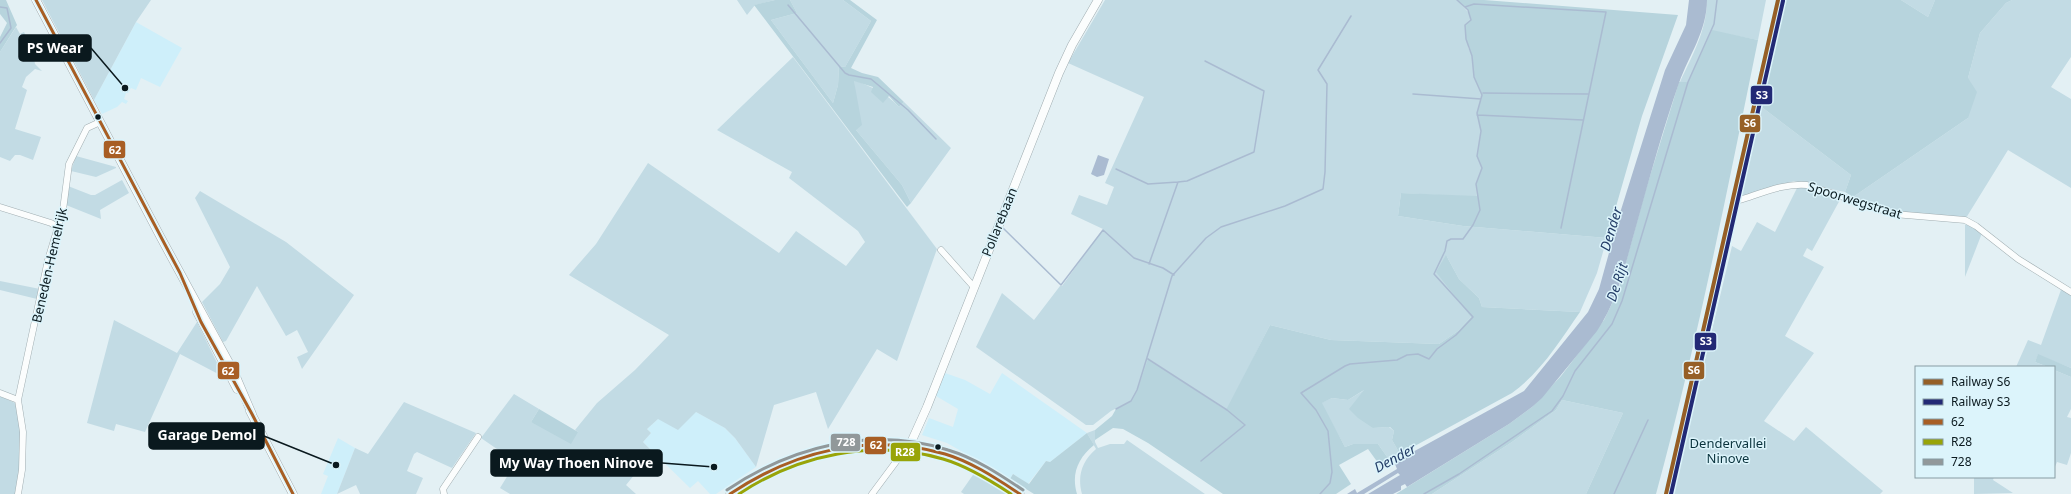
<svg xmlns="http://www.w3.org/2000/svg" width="2071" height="494" font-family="'Noto Sans',sans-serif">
  <rect width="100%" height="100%" fill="#e3f0f4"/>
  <path fill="#ceeffa" d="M136,22L182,48L160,87L141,78L136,90L131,88L128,93H126L124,99L128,101L126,104L122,102L117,107L102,114L94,100Z
    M945,373L965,380L990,394L1002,373L1087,433L1050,462L1046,461L1028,484L1013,474L1010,479L947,443L922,435L929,418L953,427L958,409L936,396Z
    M696,412L725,428L735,438L756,467L716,494H710L698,481L690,488L643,442L651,433L647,429L658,419Z
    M338,438L355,448L337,494H321L328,476L323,474Z"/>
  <path fill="#c2dbe4" d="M42,0H151L136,22L94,100Z
    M737,0H775L755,5L747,15Z
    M790,0H843L871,21L845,67L839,66L838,85L833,103L771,20L797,13Z
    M1105,0H1457L1471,15L1468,47L1472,56L1474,77L1482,95L1477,113L1481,131L1477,156L1482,168L1476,184L1477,197L1401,193L1398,216L1463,226L1607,238L1597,273L1580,312L1482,307L1479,298L1459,279L1446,255L1471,317L1458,331L1439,344L1331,340L1270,325L1227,410L1149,359L1137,390L1131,401L1111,411L1093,425H1086L976,347L1002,293L1034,320L1060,286H1062L1103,229L1071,214L1079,195L1107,205L1114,187L1105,183L1144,97L1068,63Z
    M1707,0H1766L1758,40L1712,31L1688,82H1680C1692,56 1707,30 1707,0Z
    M1901,0H1935L1928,17Z
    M2012,0H2071V57L2051,87L2071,99V188L2008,150L1966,218L1895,212L1853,197L1968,118V78L1980,33L2006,3Z
    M16,27L20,34L24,32L32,48L35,64L42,71L35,69L26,77L22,87L27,90L15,129L41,137L33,160L20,155H15L10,161L0,157V52Z
    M793,57L937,249L897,361L877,349L828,429L816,392L774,405L756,467L735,438L725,428L696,412L678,430L658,419L647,429L651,433L643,442L653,452L626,485L636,494H510L500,488L516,462L481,438L514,394L539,409L531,422L578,432L575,430L597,403L635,370L669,335L569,275L596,244L648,163L779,253L796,231L846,266L865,242L858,231L789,178L792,172L717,130Z
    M854,80C872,87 886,93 899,107L904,102L951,148L911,203L902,185L856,130Z
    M1759,105L1851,175L1845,192L1794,181L1740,198Z
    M76,156L116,167V168L96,177L71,171Z
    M122,180L129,193L100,210L101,219L66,205L68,186L91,195H95Z
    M1798,186L1810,188L1841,198L1812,251L1807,248L1803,256L1824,267L1785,336L1814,353L1764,421L1794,441L1806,427L1883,491L1880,494H1673L1732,246L1741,251L1757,222L1775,232Z
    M200,191L286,242L354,295L302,369L297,357L308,352L297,330L286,336L257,286L226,341L223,342L202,302L220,284L230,267L195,198Z
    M1967,224L1982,233L1965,277V225Z
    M0,281L40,289L37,299L0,290Z
    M2062,287L2071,294V368L2038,355L2035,362L2048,367H2016L2028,340L2041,345Z
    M114,320L177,353L197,322L224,377L180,354L145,432L116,424L114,431L87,423Z
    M2054,370L2071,377V409L2067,417L2071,418V453L2067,465L2057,462L2054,469Z
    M1366,389L1373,428L1389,427L1394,431L1392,440L1400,454L1390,461L1378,444H1353L1345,447L1321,403L1332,398L1348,400Z
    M0,396L17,404C22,434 22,464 16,494H0Z
    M1562,400L1623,413L1586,494H1432L1512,442L1556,410Z
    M404,402L476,433L452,468L417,452L414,454L407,471L423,478L416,494H360L356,485L337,494L355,448L368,454Z
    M1095,430V442L1098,448L1110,444H1124L1127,440L1205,494H1082C1077,476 1082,461 1096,449L1087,433Z
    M975,472L1008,494H964L961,492Z
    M1974,477H1994L1993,480L2013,493L1974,494Z"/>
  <path fill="#b7d4dd" d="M0,0H6L17,25L0,52V37L7,23L0,14Z
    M775,0H790L797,13L771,20L833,103L838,85L839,66L845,67L871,21L843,0H850L877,20L851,68L862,73L878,77L904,102L899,107L889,96L883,103L871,92L873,87L854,81L862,125L856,130L902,185L911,203L907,207L754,5Z
    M1457,0H1484L1678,15L1642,116L1607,238L1463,226L1398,216L1401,193L1477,196L1476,184L1482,168L1477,156L1481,131L1477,113L1482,95L1474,77L1472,56L1466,39L1465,25L1471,20L1468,10Z
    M1783,0H1901L1928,17L1935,0H2012L2006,3L1980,33L1968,78L1977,92L1968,118L1853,197L1845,192L1851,175L1759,105Z
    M1712,30L1758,40C1727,192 1697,344 1656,494H1586L1623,413L1562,400L1556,410L1512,442L1432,494H1396L1509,424L1532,407L1561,376L1604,320L1618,291L1646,189L1679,82H1688Z
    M1446,255L1459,279L1479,298L1482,307L1580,312C1560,341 1541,372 1512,393L1400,454L1392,440L1394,431L1390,427L1373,428L1358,418L1349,409L1364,390L1348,400L1332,398L1322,403L1345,447L1353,444H1378L1390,461L1381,467L1368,449L1339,465L1351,484L1336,494H1223L1148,443L1123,429L1113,428L1095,440V430L1112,416L1116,409L1131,401L1137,390L1148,359L1226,410L1270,325L1331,340L1439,344L1458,331L1471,317L1436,272Z
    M2038,354L2071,368V377L2054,370V367H2048L2035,362Z
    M539,409L578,432L571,444L531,422Z
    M1087,433L1094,445C1078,458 1071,474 1077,494H1034L1010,479L1013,474L1029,484L1046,461L1050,462Z"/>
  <path fill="#aabbd1" d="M1689,0H1707C1707,31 1689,55 1679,83C1663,129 1650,176 1637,223C1626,261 1619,298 1597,331L1542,398L1532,407L1509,424L1407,487L1405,484L1401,486V490L1393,494H1368L1400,475L1398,473L1364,494H1347L1355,489L1357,493L1397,469L1395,464L1400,459L1524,391L1588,312L1599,289L1620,213L1665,70L1686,25Z
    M1098,155L1109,159L1104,175L1097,177L1091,174Z"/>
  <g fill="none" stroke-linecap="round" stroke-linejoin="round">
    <path stroke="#aabbd1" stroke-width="1.5" d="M788,5L845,73L849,75L871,79L908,110L936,139
      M0,7L7,8L11,28L0,43
      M1465,7L1474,4L1606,12L1561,228
      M1483,93L1589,94
      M1413,94L1481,99
      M1477,115L1583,120
      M1116,169L1148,184L1178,182L1149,264
      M1178,182L1187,181L1254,152L1264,91L1205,61
      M1003,228L1061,285L1103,230L1134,258L1163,268L1174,275
      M1148,359L1227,410L1245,425L1201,461
      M1116,409L1131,401L1137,390L1172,276L1206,238L1221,227L1285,206L1323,189L1325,172L1327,84L1318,70L1351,16
      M1320,494L1330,483L1332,472L1328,431L1316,410L1301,393L1345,366L1350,364L1397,360L1407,355L1418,354L1429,359L1437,349L1456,335L1473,317L1434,274L1445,251L1447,241L1451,239H1463L1473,225L1480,210L1476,184L1482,168L1477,156L1481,131L1477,113L1482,95L1474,77L1472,56L1466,39L1465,25L1471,20L1468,10L1457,0
      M1424,494L1459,474L1552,411L1563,396L1575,371L1612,324L1622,301L1688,82L1714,24L1717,0
      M1614,494L1648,420"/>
    <g stroke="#a0adb1" stroke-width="7">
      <path id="street" d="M1740,200C1762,193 1784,183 1807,185L1894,214L1965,220L1976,226L2018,259L2071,292
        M0,207L51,223L57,227
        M941,250L973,286
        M0,393L18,400
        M18,494L22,470L23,432L18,400L48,260L63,210L69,164L87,128L100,122
        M444,494L443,489L478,437
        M872,494L901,455L909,447"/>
    </g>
    <g stroke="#a0adb1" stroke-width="9">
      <path id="secondary" d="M36,0L160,236L234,372L252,414
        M197,312L237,389
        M250,411L293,494
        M909,447L927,407L1059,73L1072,45L1098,0"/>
    </g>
    <g stroke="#c4cbce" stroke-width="10">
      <path id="primary" d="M730,494C789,449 874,433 945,454C972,463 996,478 1020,494"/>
    </g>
    <use href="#street" stroke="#fbfdfd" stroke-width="6"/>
    <use href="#secondary" stroke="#fbfdfd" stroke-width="8"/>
    <use href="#primary" stroke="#e0eaeb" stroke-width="9"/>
    <g stroke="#dcf4fb" stroke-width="6">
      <path id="bus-1" d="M36,0L180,273L201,322L252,414L293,494
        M730,494C794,451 869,432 945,454C972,462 997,479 1020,494"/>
    </g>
    <g stroke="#dcf4fb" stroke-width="6">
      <path id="bus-2" d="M739,494C799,454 874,439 943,459C967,466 990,480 1011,494"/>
    </g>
    <g stroke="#dcf4fb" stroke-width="6">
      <path id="bus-3" d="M727,490C791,447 872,425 948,450C975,458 999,474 1023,490"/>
    </g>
    <use href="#bus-1" stroke="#a85e24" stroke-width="3"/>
    <use href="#bus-2" stroke="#98a408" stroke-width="3"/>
    <use href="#bus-3" stroke="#91989a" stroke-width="3"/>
    <g stroke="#dcf4fb" stroke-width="7">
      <path id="rail-1" d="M1666,494L1778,0"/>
    </g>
    <g stroke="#dcf4fb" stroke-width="7">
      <path id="rail-2" d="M1671,494L1783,1"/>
    </g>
    <use href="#rail-1" stroke="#965f26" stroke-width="4"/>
    <use href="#rail-2" stroke="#222975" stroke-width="4"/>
  </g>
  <g fill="#0a191e" stroke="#dcf4fb" stroke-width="1.5">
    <circle cx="98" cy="117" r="3.5"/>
    <circle cx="938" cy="447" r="3.5"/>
  </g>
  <g text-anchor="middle" stroke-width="3" stroke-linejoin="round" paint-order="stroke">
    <g font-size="13" fill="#0a191e" stroke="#dcf4fb">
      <text transform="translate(1855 200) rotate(17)" y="5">Spoorwegstraat</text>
      <text transform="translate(999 222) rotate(-68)" y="5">Pollarebaan</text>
      <text transform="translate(49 265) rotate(-77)" y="5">Beneden-Hemelrijk</text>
    </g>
    <g font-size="13" fill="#0a333d" stroke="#dcf4fb">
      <text x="1728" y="448">Dendervallei<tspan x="1728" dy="15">Ninove</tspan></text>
    </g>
    <g font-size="14" font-style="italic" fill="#243d67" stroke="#dcf4fb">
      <text transform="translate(1611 229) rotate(-73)" y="5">Dender</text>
      <text transform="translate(1617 282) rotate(-72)" y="5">De Rijt</text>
      <text transform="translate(1395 458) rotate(-28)" y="5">Dender</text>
    </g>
  </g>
  <path fill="none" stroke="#0a191e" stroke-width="1.5" d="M125 88L91 48M336 465L264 436M714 467L662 463"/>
  <g fill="#0a191e" stroke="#dcf4fb" stroke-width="1.5">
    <circle cx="125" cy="88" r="4"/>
    <circle cx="336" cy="465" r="4"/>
    <circle cx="714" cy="467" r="4"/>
  </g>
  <g fill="#0a191e" stroke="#0a191e" stroke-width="1.5">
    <rect x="19" y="35" width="72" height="26" rx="4"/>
    <rect x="149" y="423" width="115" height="26" rx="4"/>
    <rect x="491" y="450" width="171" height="26" rx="4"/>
  </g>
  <g font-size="14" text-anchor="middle" font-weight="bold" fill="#fff">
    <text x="55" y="53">PS Wear</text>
    <text x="207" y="440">Garage Demol</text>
    <text x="576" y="468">My Way Thoen Ninove</text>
  </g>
  <g stroke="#dcf4fb" stroke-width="1.5">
    <rect x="1750" y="85" width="23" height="20" rx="4" fill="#222975"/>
    <rect x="1739" y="114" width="22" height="19" rx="4" fill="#965f26"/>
    <rect x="103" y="140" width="23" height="19" rx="4" fill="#a85e24"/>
    <rect x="1694" y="332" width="23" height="19" rx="4" fill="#222975"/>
    <rect x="1683" y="361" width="22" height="19" rx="4" fill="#965f26"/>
    <rect x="217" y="361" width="23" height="19" rx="4" fill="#a85e24"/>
    <rect x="830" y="433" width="31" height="19" rx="4" fill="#91989a"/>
    <rect x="864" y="436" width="23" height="19" rx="4" fill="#a85e24"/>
    <rect x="890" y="442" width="31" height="20" rx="4" fill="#98a408"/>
  </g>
  <g font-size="11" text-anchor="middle" font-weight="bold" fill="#fff">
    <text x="1762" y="99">S3</text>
    <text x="1750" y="127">S6</text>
    <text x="115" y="154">62</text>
    <text x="1706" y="345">S3</text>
    <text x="1694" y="374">S6</text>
    <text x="228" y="375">62</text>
    <text x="846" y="446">728</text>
    <text x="876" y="449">62</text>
    <text x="905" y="456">R28</text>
  </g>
  <rect x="1915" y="366" width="140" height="112" fill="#dcf4fb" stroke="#889ca3"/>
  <rect x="1923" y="379" width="20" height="6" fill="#965f26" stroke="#889ca3"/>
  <text x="1951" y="386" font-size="12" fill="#0a191e">Railway S6</text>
  <rect x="1923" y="399" width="20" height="6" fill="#222975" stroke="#889ca3"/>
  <text x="1951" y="406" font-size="12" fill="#0a191e">Railway S3</text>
  <rect x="1923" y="419" width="20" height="6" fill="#a85e24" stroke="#889ca3"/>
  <text x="1951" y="426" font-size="12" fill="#0a191e">62</text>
  <rect x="1923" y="439" width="20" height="6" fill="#98a408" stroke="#889ca3"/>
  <text x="1951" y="446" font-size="12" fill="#0a191e">R28</text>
  <rect x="1923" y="459" width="20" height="6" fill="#91989a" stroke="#889ca3"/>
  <text x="1951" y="466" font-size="12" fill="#0a191e">728</text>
</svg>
